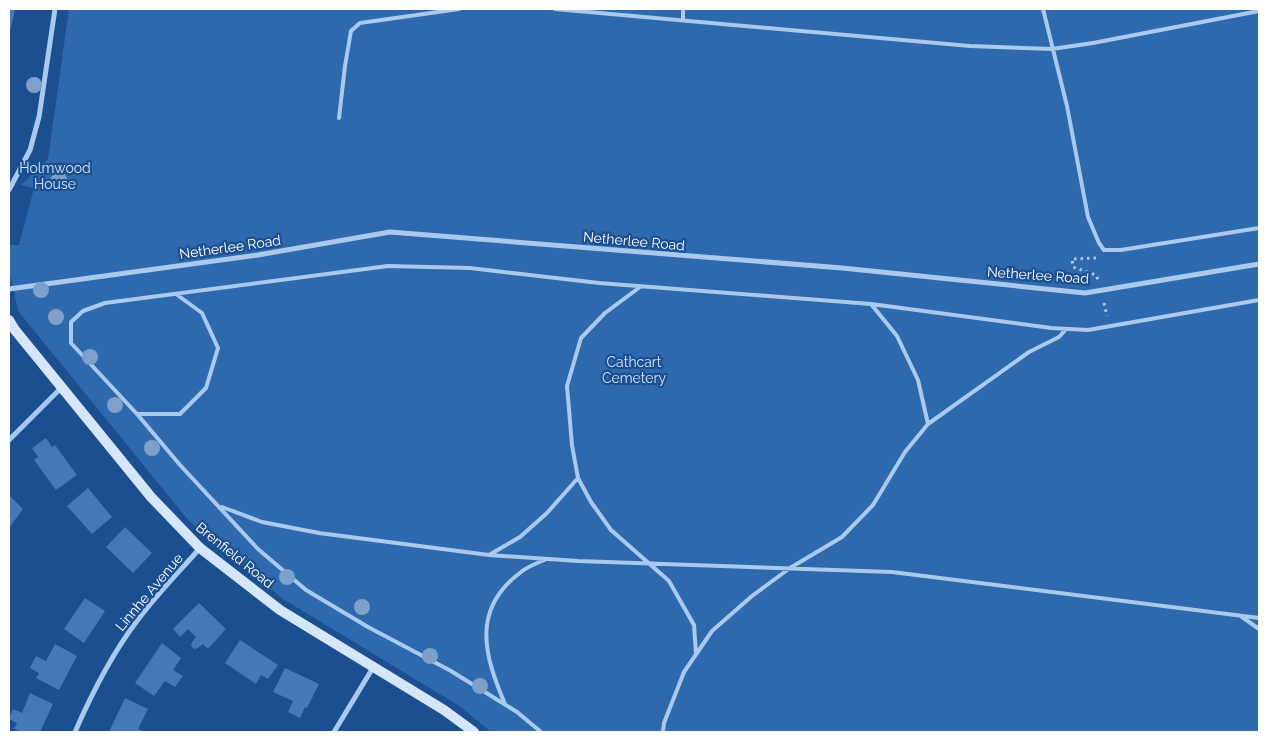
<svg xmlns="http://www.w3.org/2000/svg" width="1268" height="741" font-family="Raleway,sans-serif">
  <rect width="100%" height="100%" fill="#1b4f8f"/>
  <path fill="#2e69ad" d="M69,9H1259V732H491L461,707L283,599L189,521L18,311L9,271V245H19L34,188L21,185L48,159Z"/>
  <path fill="#4478b7" d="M9,9H15L11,28H9Z
    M46,438L52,447L55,445L77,475L56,490L34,460L38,457L32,448Z
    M88,488L112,517L92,534L67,506Z
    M9,495L23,509L9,528Z
    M125,527L152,553L133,573L106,547Z
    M85,598L105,611L84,643L64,629Z
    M199,603L226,629L208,649L203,644L198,648L194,649L191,646L192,642L196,637L188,629L180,637L173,629Z
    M240,640L278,665L268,679L261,675L256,684L225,663Z
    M162,643L181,658L173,670L183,676L175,687L165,681L154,696L135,683Z
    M55,644L77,656L59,690L36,678L39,673L30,668L36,656L46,661Z
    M285,668L319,684L307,708L305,707L300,718L288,712L293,701L273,692Z
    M30,693L53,704L40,732H22L14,729L17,723L9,719L13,709L22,713Z
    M125,698L148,709L138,729L145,732H109Z"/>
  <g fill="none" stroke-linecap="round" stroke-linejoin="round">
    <path stroke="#a9c9ee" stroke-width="3" stroke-dasharray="2.5 4" stroke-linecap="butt" d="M1096,258L1072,259L1073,267L1096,275L1098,280
      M1104,303L1107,316"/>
    <path stroke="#a9c9ee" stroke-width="4" d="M555,9L970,46L1052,49L1093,43L1259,11
      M1043,9L1067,106L1088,217L1099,243L1104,250H1121L1259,228
      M683,19V9
      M339,118L345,66L351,31L360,23L459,9
      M640,287L605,313L581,338L567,386L572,445L578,478L591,502L611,530L669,581L694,625L696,654
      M871,304L897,336L918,380L928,424
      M137,414H180L206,388L218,348L202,313L176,294
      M222,507L262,522L319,533L489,555L578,561L892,572L1259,618
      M489,555L520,537L547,513L578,478
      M1242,617L1259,629
      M505,704C484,655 471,609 521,572C528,566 538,563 546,559
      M541,732L517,712L451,671L368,627L306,590L258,549L180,465L137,414L71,343V322L83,311L105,303L388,266L470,268L599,283L871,304L1051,328L1088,330L1259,300
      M663,732L664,723L684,672L712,631L752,596L790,568L842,537L873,505L905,452L928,424L1029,352L1059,337L1066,329"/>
    <path stroke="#a9c9ee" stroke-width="5" d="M9,190L30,150L39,117L55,9
      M9,289L258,255L390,232L842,268L1085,293L1259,264
      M9,440L62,387
      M75,732C92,693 111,655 137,621C156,595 179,572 200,548
      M334,732L374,666"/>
    <path stroke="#d6e6fa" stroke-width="10" d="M9,320L15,330L151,497L200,548L280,610L444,710L474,732"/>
  </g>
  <g fill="#7ea0ca">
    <circle cx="34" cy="85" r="8"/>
    <circle cx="59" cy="180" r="8"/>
    <circle cx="41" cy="290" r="8"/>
    <circle cx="56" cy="317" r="8"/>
    <circle cx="90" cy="357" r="8"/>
    <circle cx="115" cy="405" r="8"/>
    <circle cx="152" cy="448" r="8"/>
    <circle cx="287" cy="577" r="8"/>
    <circle cx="362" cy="607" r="8"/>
    <circle cx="430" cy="656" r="8"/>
    <circle cx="480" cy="686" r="8"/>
  </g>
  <g text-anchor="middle" stroke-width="4.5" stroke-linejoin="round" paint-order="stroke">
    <g font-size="14" fill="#cfe3fa" stroke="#1b4f8f">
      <text x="55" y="173">Holmwood<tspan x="55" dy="16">House</tspan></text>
      <text x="634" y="367">Cathcart<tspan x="634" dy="16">Cemetery</tspan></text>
    </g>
    <g font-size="14" fill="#fff" stroke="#1b4f8f">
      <text transform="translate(634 241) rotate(5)" y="5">Netherlee Road</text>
      <text transform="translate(230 247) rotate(-8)" y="5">Netherlee Road</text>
      <text transform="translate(1038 275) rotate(4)" y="5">Netherlee Road</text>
      <text transform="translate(235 555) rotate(39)" y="5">Brenfield Road</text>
      <text transform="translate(149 592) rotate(-50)" y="5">Linnhe Avenue</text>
    </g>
  </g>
  <rect width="1268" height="741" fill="none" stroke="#ffffff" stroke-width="20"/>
</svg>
